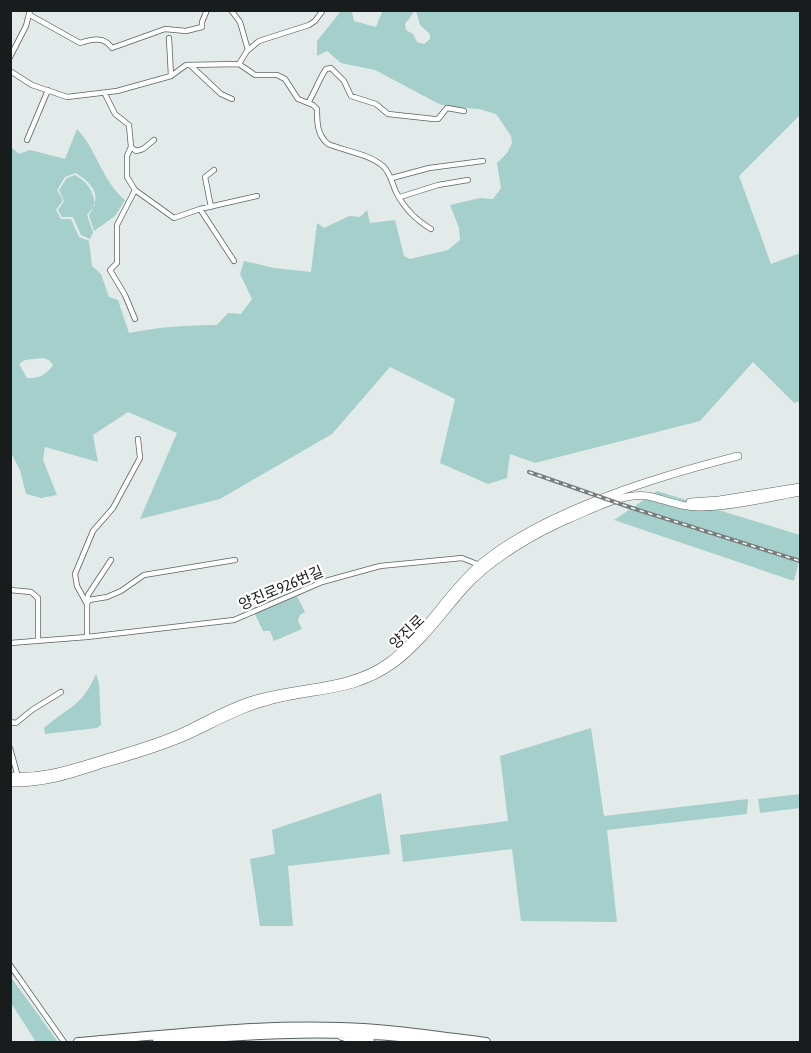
<svg xmlns="http://www.w3.org/2000/svg" width="811" height="1053" font-family="'Asap Condensed','Noto Sans KR',sans-serif">
  <rect width="100%" height="100%" fill="#e2ebea"/>
  <path fill="#a4cfcb" fill-rule="evenodd" d="M341,11L352,12L354,21L376,27L382,12L413,11L414,12L405,24L406,30L413,34L417,42L424,44L430,39V34L420,25L416,11H800V115L739,176L771,264L800,253V401L794,403L753,362L700,421L535,463L510,454L507,478L488,484L440,463L455,399L390,367L332,434L220,499L140,519L177,433L128,412L93,435L98,462L45,447L43,460L57,495L41,498L26,494L20,470L11,453V147L19,154L30,150L65,159L77,129C97,150 102,181 125,200L115,216L94,231L89,215C102,195 94,185 76,173L65,177L57,190L63,200L56,210L61,219H71L79,237L89,241L92,266L101,274L109,297L118,300L129,333C159,327 187,325 217,325L228,313L241,314L252,299L240,274L244,261L274,268L311,272L317,223L324,228L349,216L360,217L367,210L370,223L395,220L404,256L410,259L448,250L460,240L459,228L450,205L480,198L493,199L501,188L497,163L507,153L512,143L511,136L496,114L479,109L452,107L439,104L375,70L341,63L327,51L317,56V41ZM43,358L49,360L53,365C47,374 39,379 27,378L19,364L25,360Z
    M75,175C88,183 93,190 95,205L87,215L93,232L90,239L81,235L73,217H62L58,210L64,201L59,190L67,178Z
    M657,491L800,535V558L794,581L614,520Z
    M297,596L305,612L300,615L298,621L302,629L274,641L270,631H263L255,614Z
    M96,674L99,683L101,725L97,728L45,734L44,728C69,706 82,707 96,674Z
    M591,728L604,816L748,799L747,814L607,830L617,922L521,921L512,849L403,862L400,835L508,821L500,756Z
    M381,793L390,854L288,866L293,926H260L250,859L275,854L272,830Z
    M800,794V808L760,813L758,799Z
    M10,976L58,1042H36L11,1003Z"/>
  <g fill="none" stroke-linecap="round" stroke-linejoin="round">
    <g stroke="#5b6362" stroke-width="6">
      <path id="street" d="M231,10L240,22L248,50
        M30,15L80,43C92,39 104,36 112,48L165,29L186,31L202,27V22L207,10
        M169,38L171,76
        M10,57L26,26L30,10
        M239,64L247,51L259,41L309,25L315,21L323,10
        M190,65L221,94L232,99
        M10,71L32,85L67,97L117,91L171,76L186,65L239,64L255,75H277L285,79L298,99L313,105L317,109C317,122 317,135 328,144C345,151 370,154 384,167C391,175 392,183 396,192C404,208 416,220 431,229
        M105,94L115,114L129,125L131,147L127,156V177L135,190L117,225V263L110,270L125,295L135,319
        M308,103C315,92 319,79 326,69L331,68L344,81L351,96L376,104L388,114L434,119H438L447,108L464,111
        M27,140L48,90
        M131,147L136,151L143,149L154,140
        M392,178L429,168L483,161
        M135,190L174,218L200,209L257,196
        M400,197L438,185L468,180
        M211,207L205,177L214,170
        M200,209L234,261
        M10,590L31,592L38,598V640
        M87,601L88,595L111,560
        M87,604L77,586L75,574L93,531L113,508L140,458L138,439
        M87,637V604L89,600L107,597L121,591L144,575L235,560
        M10,643L87,637L234,620L322,582L380,566L462,558L482,566
        M10,722L16,723L32,710L61,692
        M10,748L18,777
        M10,965L64,1042"/>
    </g>
    <g stroke="#5b6362" stroke-width="8">
      <path id="secondary" d="M690,502L719,500L800,487
        M10,776C44,779 72,768 103,759C129,751 155,744 180,733C202,723 223,710 246,702C293,685 346,692 388,662C424,636 445,595 478,566C540,512 659,476 738,456
        M10,783C44,784 72,774 103,764C132,756 162,747 189,735C215,723 241,708 269,701C315,688 352,694 394,664C422,643 442,614 465,588C491,559 536,533 571,518C593,509 625,492 648,496C666,500 683,508 702,507C735,506 768,498 800,492"/>
    </g>
    <g stroke="#5b6362" stroke-width="10">
      <path id="highway" d="M342,1036L358,1041L370,1042
        M78,1042C164,1035 254,1024 340,1027C389,1028 438,1036 486,1042
        M157,1042C253,1034 347,1028 443,1042"/>
    </g>
    <use href="#street" stroke="#fff" stroke-width="4.5"/>
    <use href="#secondary" stroke="#fff" stroke-width="7"/>
    <use href="#highway" stroke="#fff" stroke-width="8"/>
    <g stroke="#777d7c" stroke-width="4">
      <path id="rail" d="M529,472L632,508L800,561"/>
    </g>
    <use href="#rail" stroke="#fff" stroke-width="1.5" stroke-dasharray="4.5" stroke-linecap="butt"/>
  </g>
  <g text-anchor="middle" stroke-width="4.5" stroke-linejoin="round" paint-order="stroke">
    <g font-size="15" fill="#191c1c" stroke="#fff">
      <text transform="translate(281 588) rotate(-23)" y="5">양진로926번길</text>
      <text transform="translate(407 632) rotate(-44)" y="5">양진로</text>
    </g>
  </g>
  <rect width="811" height="1053" fill="none" stroke="#191c1c" stroke-width="24"/>
</svg>
